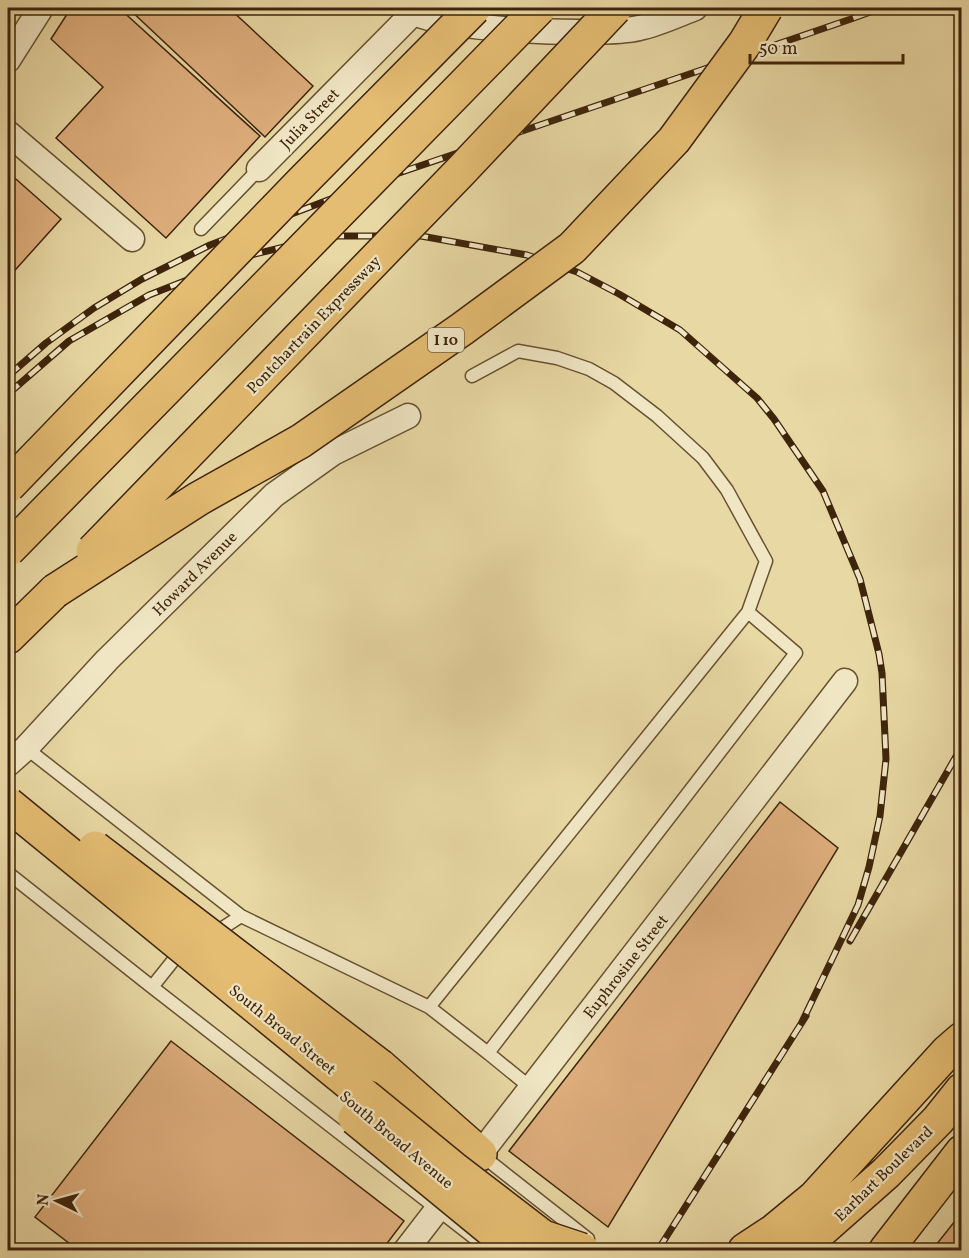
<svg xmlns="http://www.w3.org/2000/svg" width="969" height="1258" font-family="Vollkorn,serif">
  <rect width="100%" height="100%" fill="#e8d8a4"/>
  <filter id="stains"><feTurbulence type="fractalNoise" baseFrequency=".00333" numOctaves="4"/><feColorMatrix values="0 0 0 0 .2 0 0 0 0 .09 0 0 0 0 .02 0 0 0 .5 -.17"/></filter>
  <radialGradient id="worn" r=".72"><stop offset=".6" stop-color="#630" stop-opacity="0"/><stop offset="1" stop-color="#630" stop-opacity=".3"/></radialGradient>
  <path fill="#deae7c" stroke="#3e240b" stroke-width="1.5" d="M71,8H119L260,136L166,238L56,138L103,87L51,39Z
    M128,8H229L313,86L265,137Z
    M8,172L61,219L8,278Z
    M780,802L838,848L608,1227L509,1151Z
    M171,1041L404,1221L382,1250H78L35,1217Z
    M955,1221L962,1226V1250H932Z"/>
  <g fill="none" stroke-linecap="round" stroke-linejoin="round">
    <g stroke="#685131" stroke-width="15">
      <path id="service" d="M201,229L259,169
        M26,748L241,916L429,1007L488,1053L796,653L748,612L766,561L727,490L703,458L657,416L614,383L589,369L557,358L518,351L472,376
        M8,873L152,987L176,957L184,952
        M212,935L241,916
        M152,987L490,1250
        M429,1007L748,612
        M488,1053L531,1088
        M480,1154L588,1239L586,1242
        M8,1246L13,1250"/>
    </g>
    <g stroke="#685131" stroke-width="27">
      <path id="minor" d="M406,8C433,31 601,37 639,28C658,24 677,15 695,8
        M8,60L41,8
        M8,133L132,239
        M259,169L418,8
        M8,764L26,748L107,660L274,495L333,453L408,416
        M406,1250L845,681"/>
    </g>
    <g stroke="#3e240b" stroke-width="36">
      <path id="primary" d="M380,1066L480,1154
        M745,1250L774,1231L814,1198L947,1052L962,1039
        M799,1250L886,1173L938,1120L962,1090
        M886,1250L962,1152"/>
    </g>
    <g stroke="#3e240b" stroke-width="36">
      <path id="motorway" d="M8,637L55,591"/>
    </g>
    <use href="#service" stroke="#f0e6c4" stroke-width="12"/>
    <use href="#minor" stroke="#f0e6c4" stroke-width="24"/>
    <use href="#primary" stroke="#e4bc72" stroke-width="33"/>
    <use href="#motorway" stroke="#e4bc72" stroke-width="33"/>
    <g stroke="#3e240b" stroke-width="7">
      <path id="rail" d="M8,376L46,343L94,308L142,279L210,245L399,173L851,19L881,8
        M8,394L69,341L149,295L251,255L329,236H421L527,255L577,272L619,294L680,330L757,398L774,419L823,491L860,579L879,654L882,673L886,759L880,816L869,867L858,905L801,1024
        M850,941L962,746
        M658,1250L806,1016"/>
    </g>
    <use href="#rail" stroke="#f0e6c4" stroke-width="4.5" stroke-dasharray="14" stroke-linecap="butt"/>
    <g stroke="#3e240b" stroke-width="36" stroke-linecap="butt">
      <path id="primary-bridge" d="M8,804L453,1168L543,1237L582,1250
        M95,848L380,1066
        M355,1118L506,1242"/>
    </g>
    <g stroke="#3e240b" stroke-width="36" stroke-linecap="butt">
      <path id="motorway-bridge" d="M8,486L301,183L474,8
        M8,550L539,8
        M93,551L460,172L615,8
        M55,591L198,499L301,441L462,329L572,248L674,140L745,43L766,8"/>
    </g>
    <use href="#primary-bridge" stroke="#e4bc72" stroke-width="33"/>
    <use href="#motorway-bridge" stroke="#e4bc72" stroke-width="33"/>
  </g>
  <g text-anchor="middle" stroke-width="4.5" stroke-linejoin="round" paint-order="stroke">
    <rect fill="#f0e6c4" stroke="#735e42" stroke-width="1.5" x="428" y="328" width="36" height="24" rx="4.5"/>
    <g font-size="15" font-weight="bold" fill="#3e240b">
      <text x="446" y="345">I 10</text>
    </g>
    <g font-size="16" fill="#3e240b" stroke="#f0e6c4">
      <text transform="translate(309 118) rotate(-46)" y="6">Julia Street</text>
      <text transform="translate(313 324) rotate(-46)" y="6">Pontchartrain Expressway</text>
      <text transform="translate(194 573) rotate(-45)" y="6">Howard Avenue</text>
      <text transform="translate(625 966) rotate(-52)" y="6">Euphrosine Street</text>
      <text transform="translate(283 1029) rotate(39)" y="6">South Broad Street</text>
      <text transform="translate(397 1139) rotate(40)" y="6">South Broad Avenue</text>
      <text transform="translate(883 1173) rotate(-44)" y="6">Earhart Boulevard</text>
    </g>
  </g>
  <rect width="969" height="1258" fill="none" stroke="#e8d8a4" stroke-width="30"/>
  <rect x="9" y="9" width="951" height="1240" fill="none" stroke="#3e240b" stroke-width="3"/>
  <rect x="15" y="15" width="939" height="1228" fill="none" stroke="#3e240b" stroke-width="1.5"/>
  <g transform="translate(57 1201) rotate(275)" stroke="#f0e6c4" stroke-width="4.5" paint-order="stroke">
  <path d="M0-4.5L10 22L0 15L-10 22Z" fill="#3e240b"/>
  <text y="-9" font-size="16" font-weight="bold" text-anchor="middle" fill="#3e240b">N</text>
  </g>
  <path d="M750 54v9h153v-9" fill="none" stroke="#3e240b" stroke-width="3"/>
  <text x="759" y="54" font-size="18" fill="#3e240b" stroke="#f0e6c4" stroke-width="4.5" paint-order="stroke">50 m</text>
  <rect width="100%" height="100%" filter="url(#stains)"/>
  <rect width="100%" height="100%" fill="url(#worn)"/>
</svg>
